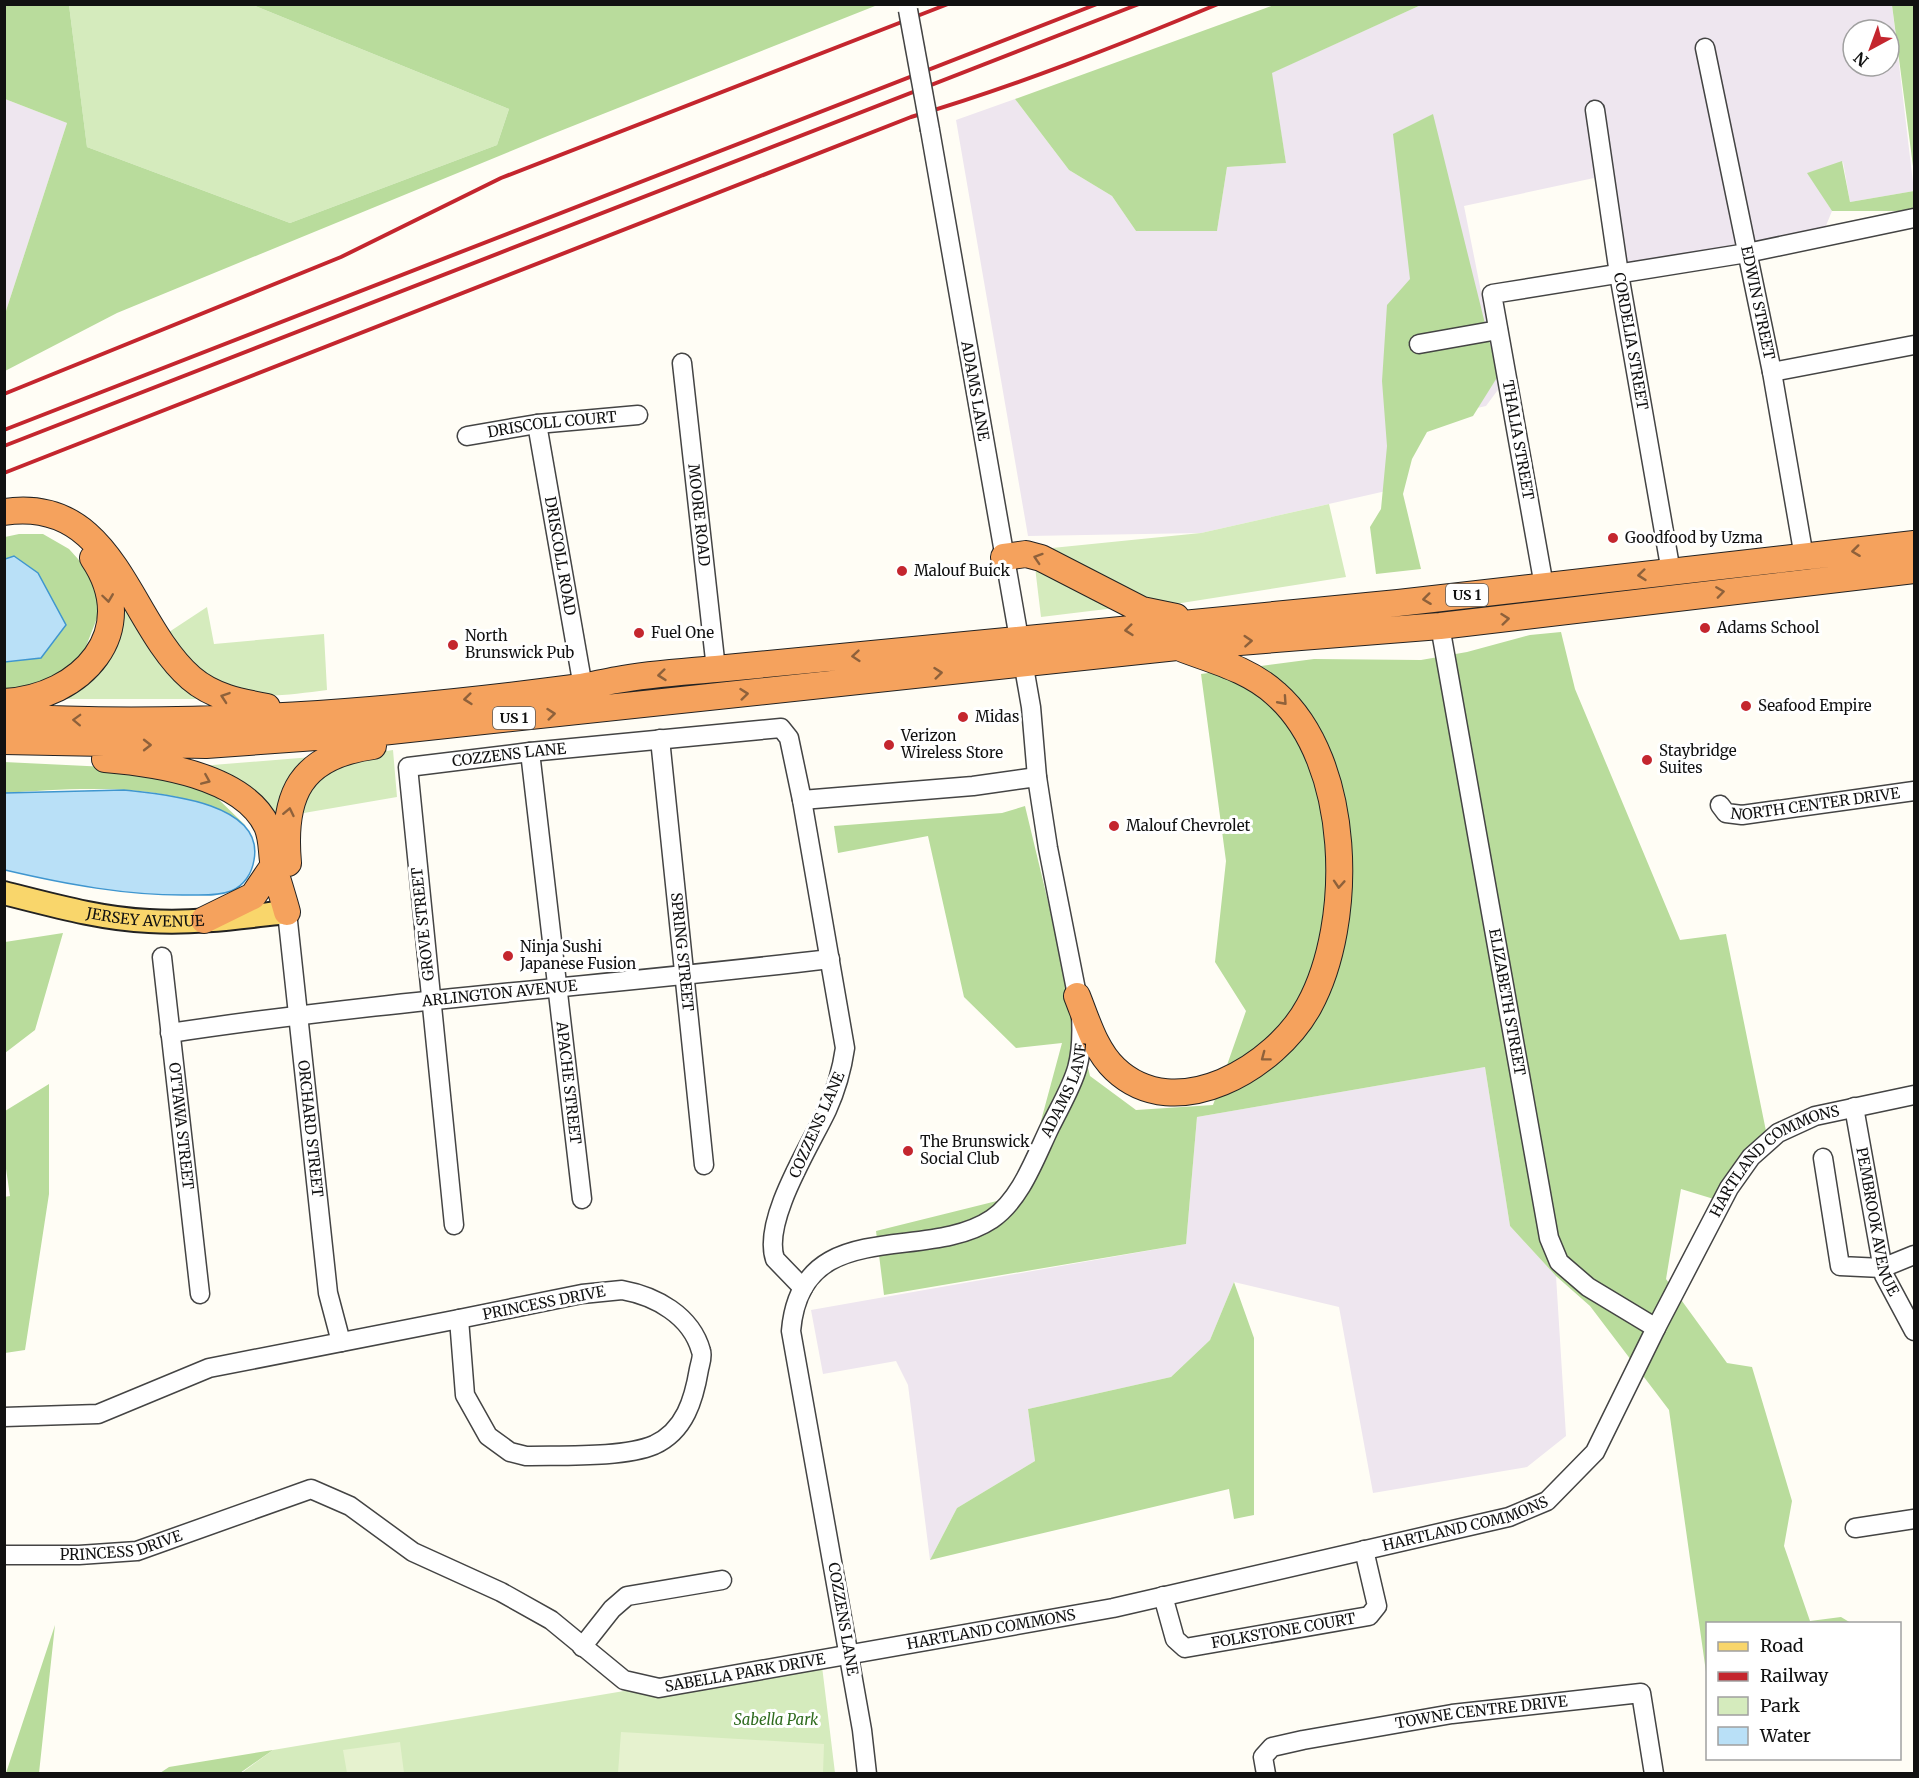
<svg xmlns="http://www.w3.org/2000/svg" width="1919" height="1778" font-family="Merriweather,serif">
  <rect width="100%" height="100%" fill="#fffdf5"/>
  <path fill="#eee6ef" fill-rule="evenodd" d="M1421,5H1892L1914,191L1850,202L1843,162L1808,173L1832,211L1825,228L1614,268L1594,178L1464,206L1500,387L1486,406L1397,426L1386,491L1201,533L1028,536L956,120L1015,99L1069,170L1112,196L1136,231H1217L1227,167L1286,163L1271,73ZM1853,30H1889V66H1853Z
    M5,99L67,123L5,314Z
    M1485,1067L1510,1226L1556,1276L1566,1436L1527,1467L1373,1493L1339,1307L1234,1282L1210,1340L1171,1377L1028,1409L1035,1461L957,1508L930,1560L908,1385L896,1361L823,1374L811,1310L1186,1244L1197,1117Z"/>
  <path fill="#d5ebbd" d="M69,5H253L509,109L497,145L290,223L87,147Z
    M1329,504L1346,577L1156,607L1052,548L1201,533Z
    M1035,567L1115,608L1041,617Z
    M118,590L179,679L198,699H56L88,681Z
    M207,607L214,644L324,634L327,690C279,696 230,705 191,668C181,659 175,643 169,632Z
    M393,750L397,797L298,814L310,783L343,758Z
    M312,757L277,824L200,766Z
    M821,1658L835,1773L240,1774L273,1750Z"/>
  <path fill="#b9dc9c" d="M880,4L550,135L117,313L5,371V314L67,123L5,99V5H69L87,147L290,223L497,145L509,109L253,5Z
    M1274,5H1421L1272,73L1286,163L1227,167L1217,231H1136L1112,196L1069,170L1015,99Z
    M1892,5H1914V174Z
    M1433,114L1498,376L1473,416L1427,432L1412,459L1403,494L1421,569L1376,574L1370,527L1381,509L1387,446L1382,381L1387,305L1410,279L1393,134Z
    M1842,161L1850,202L1914,191V211H1832L1807,173Z
    M19,534H43L69,549L96,579L99,613L85,649L58,680L5,691V537Z
    M1561,632L1575,689L1680,940L1726,934L1767,1136L1717,1200L1681,1189L1666,1279L1727,1363L1752,1367L1792,1501L1784,1546L1810,1621L1841,1617L1851,1623L1708,1624L1707,1679L1669,1410L1590,1306L1556,1276L1510,1226L1485,1067L1197,1117L1186,1244L884,1295L876,1231L1021,1195L1062,1043L1016,1048L964,997L928,836L838,853L834,826L1002,813L1025,806L1090,1076L1136,1110L1213,1105L1246,1011L1215,962L1226,861L1201,674L1314,659L1421,660L1467,652L1530,635Z
    M4,762L128,768L211,792L246,826C181,780 81,788 5,793Z
    M63,933L35,1030L5,1053V942Z
    M49,1084V1194L25,1350L5,1353L4,1197L10,1196L5,1162V1111Z
    M1234,1282L1254,1338V1515L1234,1519L1229,1489L930,1560L957,1508L1035,1461L1028,1409L1171,1377L1210,1340Z
    M55,1625L39,1773H6Z
    M273,1750L240,1773H160L169,1767Z"/>
  <path fill="#e6f2cf" d="M621,1732L824,1744L823,1773H618Z
    M400,1742L404,1773H347L343,1750Z"/>
  <path fill="#b9e0f7" stroke="#3f96cf" stroke-width="1.5" d="M14,556L38,573L66,625L41,658L5,662V559Z
    M124,790C162,794 265,802 254,860C252,873 244,886 231,891C218,896 203,895 190,895C127,896 65,884 5,870V793Z"/>
  <g fill="none" stroke-linecap="round" stroke-linejoin="round">
    <g stroke="#444" stroke-width="21">
      <g id="minor">
        <path id="s1" d="M1705,48L1772,372L1804,557"/>
        <path id="s2" d="M1595,110L1619,274L1671,572"/>
        <path d="M1419,344L1498,330"/>
        <path id="s3" d="M682,363L716,669"/>
        <path d="M1772,372L1914,345"/>
        <path id="s4" d="M537,424L583,687"/>
        <path id="s5" d="M467,436L537,424L638,415"/>
        <path d="M1544,586L1492,294L1747,253L1914,218"/>
        <path id="s6" d="M1440,626L1549,1238L1559,1262L1588,1287L1656,1328"/>
        <path id="s7" d="M660,739L704,1165"/>
        <path id="s8" d="M530,752L582,1199"/>
        <path d="M802,800L973,786L1037,777"/>
        <path id="s9" d="M1720,805L1726,813L1742,815L1914,791"/>
        <path id="s10" d="M287,912L328,1293L341,1342"/>
        <path id="s11" d="M162,957L200,1294"/>
        <path id="s12" d="M170,1033C389,1000 610,985 830,959"/>
        <path id="s13" d="M1854,1107L1884,1275L1914,1331"/>
        <path d="M1823,1158L1840,1266L1882,1268L1914,1255"/>
        <path id="s14" d="M454,1225L408,767L530,752L781,728L789,738L802,800L845,1048C842,1069 836,1090 827,1110C810,1146 762,1221 775,1259L803,1288"/>
        <path d="M622,1290C655,1296 691,1315 701,1351C703,1356 700,1364 699,1369C694,1399 685,1431 654,1445C623,1458 561,1455 526,1456L510,1452L488,1436L465,1395L459,1319L582,1294Z"/>
        <path d="M4,1417L98,1414L209,1368L459,1319"/>
        <path d="M1855,1528L1914,1519"/>
        <path id="s15" d="M4,1555H79L137,1551L311,1489L350,1506L413,1552L501,1592L551,1620L624,1680L659,1688L1113,1608L1509,1517L1547,1501L1595,1452L1656,1328L1729,1188L1751,1157L1778,1133L1815,1116L1914,1095"/>
        <path id="s16" d="M1163,1596L1175,1639L1185,1648L1369,1616L1377,1606L1364,1550"/>
        <path d="M582,1647L612,1609L627,1596L722,1580"/>
        <path id="s17" d="M867,1774L862,1730L791,1331C801,1213 925,1264 992,1219C1021,1199 1035,1158 1050,1127C1073,1081 1084,1069 1081,1015L1048,848L1037,777L1031,707L930,130"/>
        <path id="s18" d="M1266,1774L1263,1757L1272,1747L1303,1740L1452,1714L1641,1693L1654,1774"/>
      </g>
    </g>
    <g stroke="#222" stroke-width="26">
      <g id="major">
        <path id="s19" d="M4,893C52,905 101,919 149,921C195,924 242,917 287,912"/>
      </g>
    </g>
    <g stroke="#222" stroke-width="28">
      <path id="highway" d="M4,512C115,495 127,622 191,678C213,697 240,702 267,707
        M1004,557L1026,554L1041,558L1142,610L1176,617
        M4,702C81,698 143,632 93,558
        M4,717C197,728 390,712 581,687C593,685 605,682 617,680C649,674 683,672 716,669L1398,603L1914,544
        M4,741L206,745L372,733L1177,647L1440,626L1914,570
        M105,759C154,763 243,775 267,826C273,840 271,853 274,867C278,882 283,897 287,912
        M288,863C282,795 300,756 373,746
        M204,920L253,896L274,865
        M1077,996C1087,1021 1095,1050 1115,1069C1176,1127 1276,1067 1309,1006C1355,922 1352,761 1276,694C1250,670 1215,661 1183,649"/>
    </g>
    <use href="#minor" stroke="#fff" stroke-width="18"/>
    <use href="#major" stroke="#f9d66b" stroke-width="22"/>
    <use href="#highway" stroke="#f5a25d" stroke-width="26"/>
    <path stroke="#c4262e" stroke-width="4" d="M4,394L341,257L501,178L948,4
      M4,430L1097,4
      M4,446L1139,4
      M4,473L911,117C1016,86 1117,46 1218,4"/>
    <g stroke="#444" stroke-width="21" stroke-linecap="butt">
      <path id="minor-bridge" d="M908,10L930,130"/>
    </g>
    <use href="#minor-bridge" stroke="#fff" stroke-width="18"/>
  </g>
  <defs><path id="oneway-chevron" d="M-2-3.5L2.5 0L-2 3.5" fill="none" stroke-width="1.6" stroke-linecap="round" stroke-linejoin="round" transform="scale(1.5)"/></defs>
  <g stroke="#8e613b">
    <use href="#oneway-chevron" transform="translate(1856 551) rotate(173)"/>
    <use href="#oneway-chevron" transform="translate(1038 558) rotate(-162)"/>
    <use href="#oneway-chevron" transform="translate(1642 575) rotate(174)"/>
    <use href="#oneway-chevron" transform="translate(1720 592) rotate(-8)"/>
    <use href="#oneway-chevron" transform="translate(108 598) rotate(82)"/>
    <use href="#oneway-chevron" transform="translate(1427 599) rotate(173)"/>
    <use href="#oneway-chevron" transform="translate(1505 619) rotate(-6)"/>
    <use href="#oneway-chevron" transform="translate(1129 630) rotate(174)"/>
    <use href="#oneway-chevron" transform="translate(1248 641) rotate(-4)"/>
    <use href="#oneway-chevron" transform="translate(856 656) rotate(175)"/>
    <use href="#oneway-chevron" transform="translate(938 673) rotate(-6)"/>
    <use href="#oneway-chevron" transform="translate(662 675) rotate(174)"/>
    <use href="#oneway-chevron" transform="translate(744 694) rotate(-6)"/>
    <use href="#oneway-chevron" transform="translate(225 697) rotate(-161)"/>
    <use href="#oneway-chevron" transform="translate(468 699) rotate(174)"/>
    <use href="#oneway-chevron" transform="translate(1283 701) rotate(48)"/>
    <use href="#oneway-chevron" transform="translate(551 714) rotate(-6)"/>
    <use href="#oneway-chevron" transform="translate(77 720) rotate(-178)"/>
    <use href="#oneway-chevron" transform="translate(147 745)"/>
    <use href="#oneway-chevron" transform="translate(206 780) rotate(23)"/>
    <use href="#oneway-chevron" transform="translate(289 812) rotate(-78)"/>
    <use href="#oneway-chevron" transform="translate(1339 884) rotate(94)"/>
    <use href="#oneway-chevron" transform="translate(1265 1057) rotate(143)"/>
  </g>
  <g fill="#c4262e" stroke="#fff" stroke-width="2">
    <circle cx="1613" cy="538" r="6"/>
    <circle cx="902" cy="571" r="6"/>
    <circle cx="1705" cy="628" r="6"/>
    <circle cx="639" cy="633" r="6"/>
    <circle cx="453" cy="645" r="6"/>
    <circle cx="1746" cy="706" r="6"/>
    <circle cx="963" cy="717" r="6"/>
    <circle cx="889" cy="745" r="6"/>
    <circle cx="1647" cy="760" r="6"/>
    <circle cx="1114" cy="826" r="6"/>
    <circle cx="508" cy="956" r="6"/>
    <circle cx="908" cy="1151" r="6"/>
  </g>
  <g text-anchor="middle" stroke-width="6" stroke-linejoin="round" paint-order="stroke">
    <g fill="#fff" stroke="#585858" stroke-width="1.5">
      <rect x="1446" y="584" width="42" height="22" rx="4.5"/>
      <rect x="493" y="707" width="42" height="22" rx="4.5"/>
    </g>
    <g font-size="14" font-weight="bold" fill="#111">
      <text x="1467" y="600">US 1</text>
      <text x="514" y="723">US 1</text>
    </g>
    <g font-size="15" fill="#111" stroke="#fff">
      <text dy="5" stroke="none"><textPath href="#s1" startOffset="260">EDWIN STREET</textPath></text>
      <text dy="5" stroke="none"><textPath href="#s2" startOffset="234">CORDELIA STREET</textPath></text>
      <text transform="translate(975 391) rotate(80)" y="5">ADAMS LANE</text>
      <text dy="5" stroke="none"><textPath href="#s5" startOffset="86">DRISCOLL COURT</textPath></text>
      <text transform="translate(1518 440) rotate(80)" y="5">THALIA STREET</text>
      <text dy="5" stroke="none"><textPath href="#s3" startOffset="153">MOORE ROAD</textPath></text>
      <text dy="5" stroke="none"><textPath href="#s4" startOffset="134">DRISCOLL ROAD</textPath></text>
      <text dy="5" stroke="none"><textPath href="#s14" startOffset="562">COZZENS LANE</textPath></text>
      <text dy="5" stroke="none"><textPath href="#s9" startOffset="100">NORTH CENTER DRIVE</textPath></text>
      <text dy="5" stroke="none"><textPath href="#s19" startOffset="144">JERSEY AVENUE</textPath></text>
      <text transform="translate(423 924) rotate(-96)" y="5">GROVE STREET</text>
      <text dy="5" stroke="none"><textPath href="#s7" startOffset="214">SPRING STREET</textPath></text>
      <text dy="5" stroke="none"><textPath href="#s12" startOffset="332">ARLINGTON AVENUE</textPath></text>
      <text dy="5" stroke="none"><textPath href="#s6" startOffset="382">ELIZABETH STREET</textPath></text>
      <text dy="5" stroke="none"><textPath href="#s8" startOffset="333">APACHE STREET</textPath></text>
      <text dy="5" stroke="none"><textPath href="#s17" startOffset="852">ADAMS LANE</textPath></text>
      <text transform="translate(817 1125) rotate(-66)" y="5">COZZENS LANE</text>
      <text dy="5" stroke="none"><textPath href="#s11" startOffset="170">OTTAWA STREET</textPath></text>
      <text dy="5" stroke="none"><textPath href="#s10" startOffset="218">ORCHARD STREET</textPath></text>
      <text dy="5" stroke="none"><textPath href="#s15" startOffset="2050">HARTLAND COMMONS</textPath></text>
      <text dy="5" stroke="none"><textPath href="#s13" startOffset="117">PEMBROOK AVENUE</textPath></text>
      <text transform="translate(544 1303) rotate(-11)" y="5">PRINCESS DRIVE</text>
      <text dy="5" stroke="none"><textPath href="#s15" startOffset="1546">HARTLAND COMMONS</textPath></text>
      <text dy="5" stroke="none"><textPath href="#s15" startOffset="118">PRINCESS DRIVE</textPath></text>
      <text transform="translate(843 1619) rotate(80)" y="5">COZZENS LANE</text>
      <text dy="5" stroke="none"><textPath href="#s15" startOffset="1060">HARTLAND COMMONS</textPath></text>
      <text dy="5" stroke="none"><textPath href="#s16" startOffset="158">FOLKSTONE COURT</textPath></text>
      <text dy="5" stroke="none"><textPath href="#s15" startOffset="810">SABELLA PARK DRIVE</textPath></text>
      <text dy="5" stroke="none"><textPath href="#s18" startOffset="243">TOWNE CENTRE DRIVE</textPath></text>
    </g>
    <g font-size="15" fill="#111" stroke="#fff" text-anchor="start">
      <text x="1625" y="543">Goodfood by Uzma</text>
      <text x="914" y="576">Malouf Buick</text>
      <text x="1717" y="633">Adams School</text>
      <text x="651" y="638">Fuel One</text>
      <text x="465" y="641">North<tspan x="465" dy="17">Brunswick Pub</tspan></text>
      <text x="1758" y="711">Seafood Empire</text>
      <text x="975" y="722">Midas</text>
      <text x="901" y="741">Verizon<tspan x="901" dy="17">Wireless Store</tspan></text>
      <text x="1659" y="756">Staybridge<tspan x="1659" dy="17">Suites</tspan></text>
      <text x="1126" y="831">Malouf Chevrolet</text>
      <text x="520" y="952">Ninja Sushi<tspan x="520" dy="17">Japanese Fusion</tspan></text>
      <text x="920" y="1147">The Brunswick<tspan x="920" dy="17">Social Club</tspan></text>
    </g>
    <g font-size="15" font-style="italic" fill="#2f6b1f" stroke="#fff">
      <text x="776" y="1725">Sabella Park</text>
    </g>
  </g>
  <rect width="1919" height="1778" fill="none" stroke="#111111" stroke-width="12"/>
  <rect x="1706" y="1622" width="195" height="138" fill="#ffffff" stroke="#a0a0a0" stroke-width="1.5"/>
  <rect x="1718" y="1642" width="30" height="9" fill="#f9d66b" stroke="#a0a0a0" stroke-width="1.5"/>
  <text x="1760" y="1652" font-size="18" fill="#111111">Road</text>
  <rect x="1718" y="1672" width="30" height="9" fill="#c4262e" stroke="#a0a0a0" stroke-width="1.5"/>
  <text x="1760" y="1682" font-size="18" fill="#111111">Railway</text>
  <rect x="1718" y="1697" width="30" height="18" fill="#d5ebbd" stroke="#a0a0a0" stroke-width="1.5"/>
  <text x="1760" y="1712" font-size="18" fill="#111111">Park</text>
  <rect x="1718" y="1727" width="30" height="18" fill="#b9e0f7" stroke="#a0a0a0" stroke-width="1.5"/>
  <text x="1760" y="1742" font-size="18" fill="#111111">Water</text>
  <g transform="translate(1871 48) rotate(221)"><circle r="28" fill="#ffffff" stroke="#a0a0a0" stroke-width="1.5"/>
  <path d="M0-4.5L10 22L0 15L-10 22Z" fill="#c4262e"/>
  <text y="-9" font-size="16" font-weight="bold" text-anchor="middle" fill="#111111">N</text>
  </g>
</svg>
